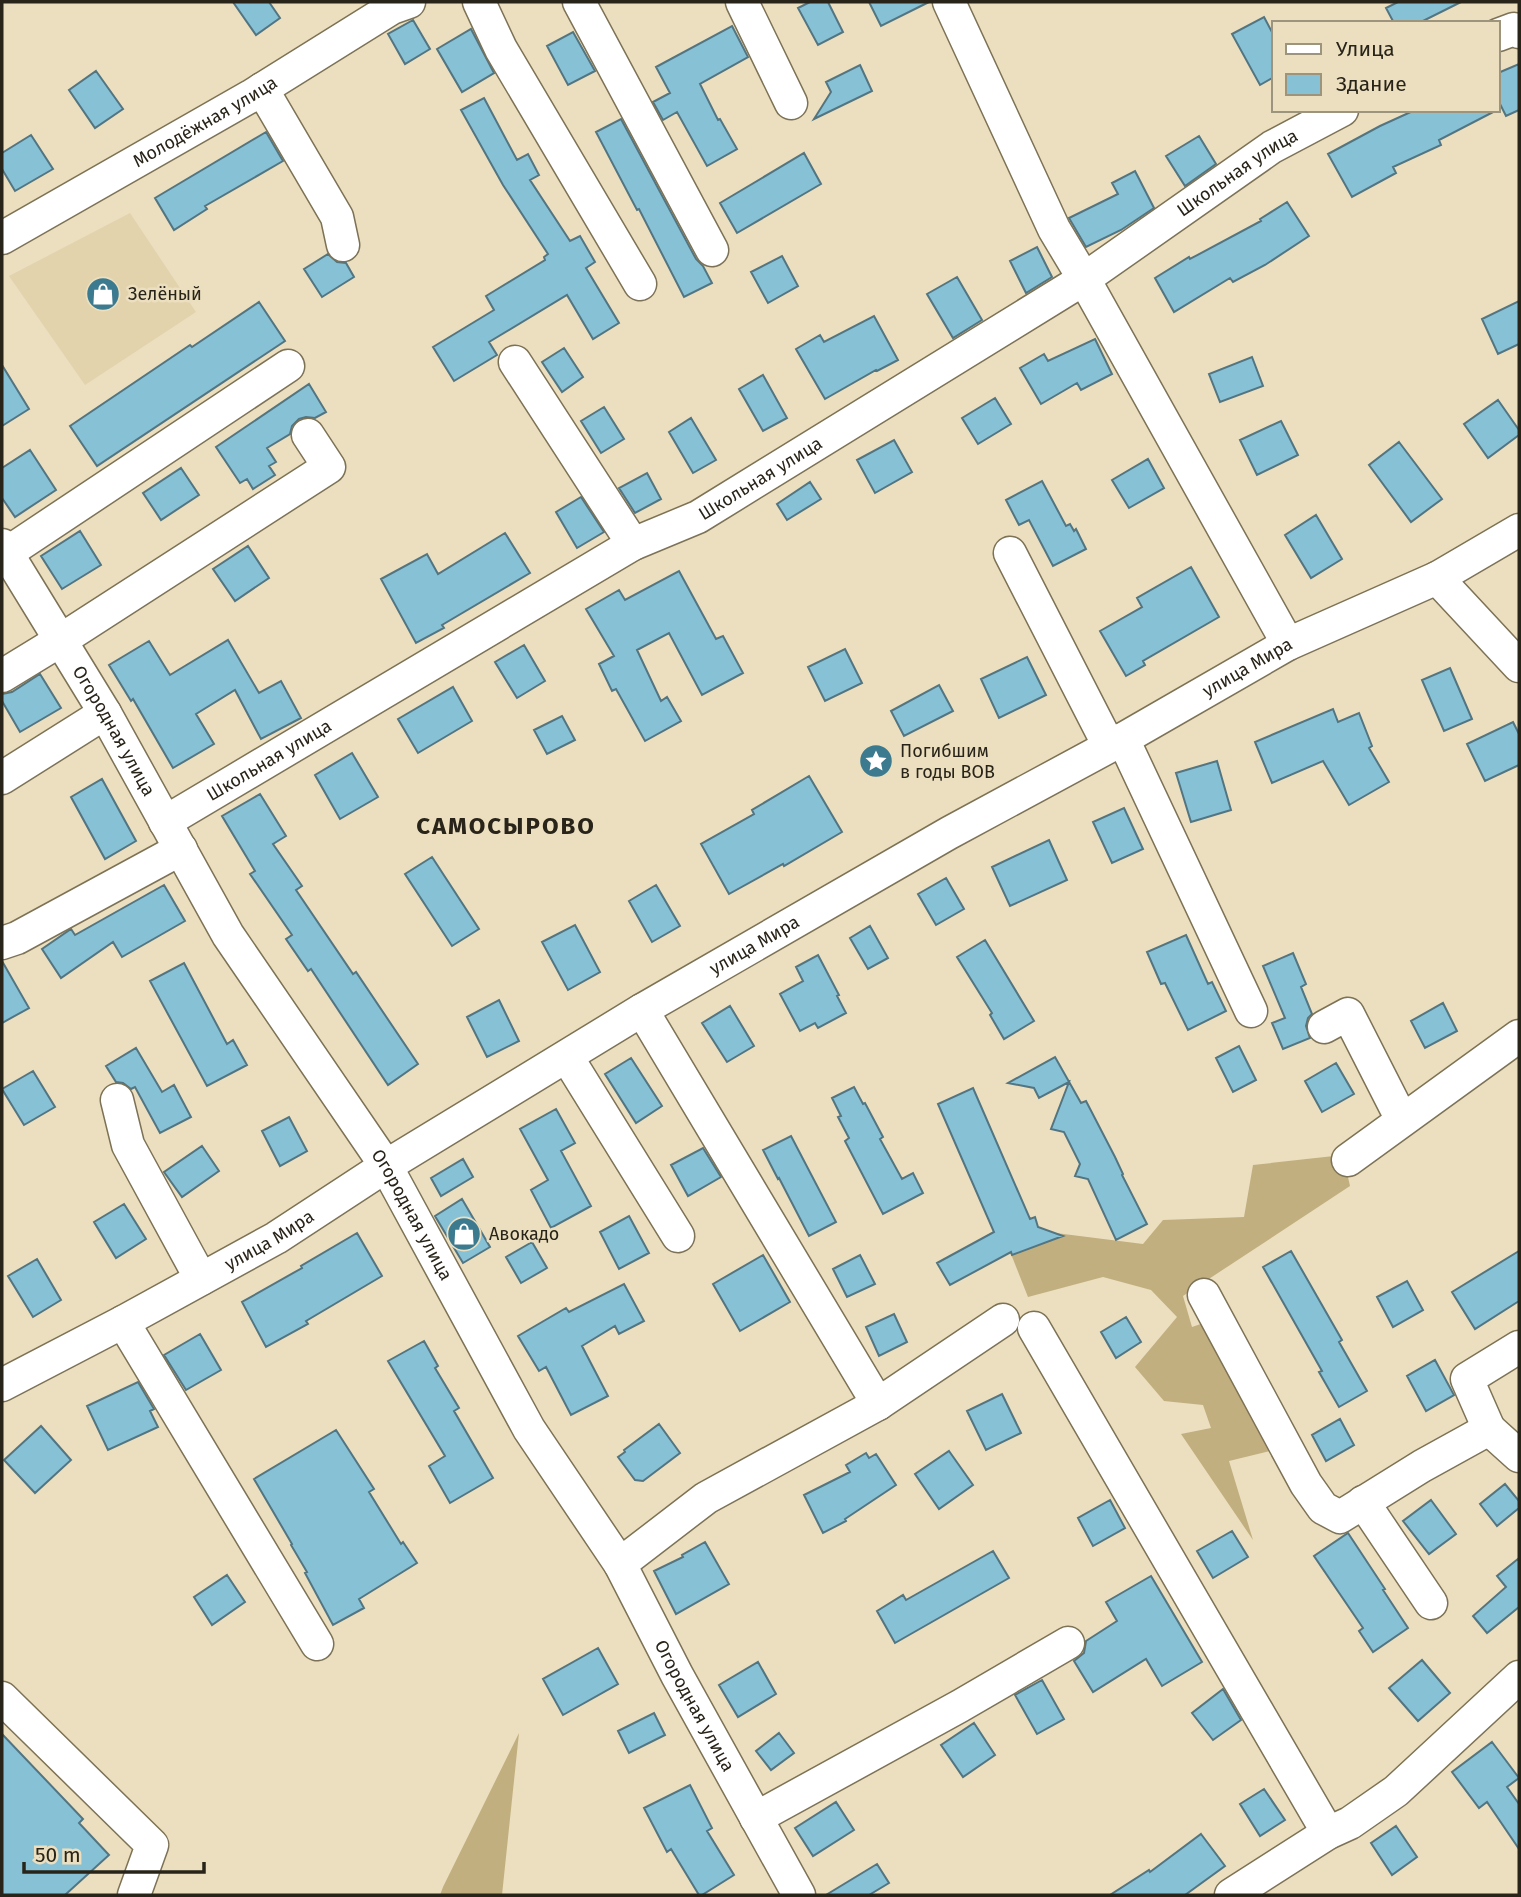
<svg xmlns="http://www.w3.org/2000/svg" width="1521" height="1897" font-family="'Fira Sans',sans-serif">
  <rect width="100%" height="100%" fill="#ebdfbf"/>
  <path fill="#e3d3ad" d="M130,213L196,312L85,385L9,276Z"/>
  <path fill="#c2af7f" d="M1343,1155L1350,1186L1183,1296L1192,1327L1218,1318L1274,1450L1229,1461L1253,1540L1181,1434L1211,1428L1203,1405L1164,1401L1135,1367L1177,1317L1151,1290L1103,1277L1028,1297L1000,1226L1143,1244L1163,1220L1244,1217L1253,1165Z
    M519,1733L502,1895H440L443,1887Z"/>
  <path fill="#87c1d6" stroke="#527581" stroke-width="2" d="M233,2H269L280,18L256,35Z
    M810,2H828L843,32L818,45L798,8Z
    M869,2H929L881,26Z
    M1398,2H1461L1419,23H1394L1386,8Z
    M1264,17L1274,36V77L1260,85L1232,34Z
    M413,20L430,49L405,64L388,34Z
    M732,26L748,57L700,84L718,120L720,119L737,149L707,166L677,112L663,120L653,102L670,93L656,67Z
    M471,29L494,73L462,92L437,49Z
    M573,32L595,71L568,85L547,46Z
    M1519,64V110L1506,116L1498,100V73Z
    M860,65L872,91L814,119L831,92L826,82Z
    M96,71L123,109L95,128L69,90Z
    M484,98L517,160L528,154L539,175L530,180L570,241L580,236L595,262L586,268L619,323L593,339L567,295L489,342L497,355L454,381L433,347L494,310L486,296L545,260L544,257L548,254L503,185L461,110Z
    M1415,110H1497L1439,140L1441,145L1393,167L1396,173L1352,197L1328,154L1380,126Z
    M621,119L696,259L703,266L712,283L684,297L639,209L637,210L596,132Z
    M266,132L283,161L205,206L207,209L174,230L155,198Z
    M31,135L53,169L15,191L2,169V153Z
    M1199,136L1216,164L1185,186L1166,156Z
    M804,153L821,184L737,233L720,203Z
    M1135,171L1154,208L1121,230L1086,247L1069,218L1118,194L1112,183Z
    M1287,202L1309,236L1265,265L1233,282L1230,278L1174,312L1155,278L1189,257L1190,259L1261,221L1260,219Z
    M1037,247L1052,277L1026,293L1010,261Z
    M328,254L337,262L346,263L354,277L322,297L304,269Z
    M782,256L798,286L768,303L751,272Z
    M957,277L982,320L953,338L927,294Z
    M1519,301V344L1498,354L1482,319Z
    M259,302L285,341L97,466L70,426L190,345L192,347Z
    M874,316L898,360L877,371L876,370L825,399L796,349L820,335L824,342Z
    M1095,339L1112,374L1081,390L1077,383L1041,404L1020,368L1044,354L1048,361Z
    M564,348L583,377L562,392L542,362Z
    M1252,357L1263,386L1220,402L1209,374Z
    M2,365L29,409L2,426Z
    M763,375L787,418L763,431L739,389Z
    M309,384L326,412L315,418L306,417L299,419L292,426L290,434L267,448L276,462L269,466L275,475L253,489L247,479L240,483L216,447Z
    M995,398L1011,424L978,444L962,418Z
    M1498,400L1519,430V435L1488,458L1464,424Z
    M604,407L624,439L601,453L581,421Z
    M691,418L716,460L693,473L669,432Z
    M1281,421L1298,455L1257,475L1240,440Z
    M894,440L912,472L875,493L857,460Z
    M1399,442L1442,499L1411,522L1369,465Z
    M30,450L56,490L15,517L2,498V468Z
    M1148,459L1164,488L1129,508L1112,480Z
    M181,468L199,495L161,520L143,493Z
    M647,473L661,499L635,513L619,488Z
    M1042,481L1066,526L1070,524L1074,531L1076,529L1086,549L1053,566L1029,520L1019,525L1006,500Z
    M810,482L821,499L787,520L777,504Z
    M581,497L604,532L577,548L556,512Z
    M1316,515L1342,559L1311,578L1285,535Z
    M80,531L101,565L62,589L41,556Z
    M505,533L530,573L442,625L444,628L416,643L381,579L427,554L438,574Z
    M248,546L269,578L235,601L213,569Z
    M1191,567L1219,617L1143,661L1145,665L1126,676L1100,631L1142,607L1137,598Z
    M679,571L716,639L723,636L743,673L702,695L669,633L637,650L661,701L667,697L681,721L645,741L616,689L612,691L599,664L614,656L586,609L619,590L625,600Z
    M228,640L259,693L281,681L301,718L261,739L235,690L196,714L214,744L173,768L133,699L131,701L109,665L149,641L170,675Z
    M524,645L545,681L517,698L495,662Z
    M845,649L862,683L825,701L808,667Z
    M1027,657L1046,695L999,718L981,679Z
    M1450,668L1472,719L1444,731L1422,680Z
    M40,674L61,708L20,732L2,701V694L12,692Z
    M939,685L953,711L904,736L891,711Z
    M453,687L472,721L418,753L398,719Z
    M1333,709L1338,722L1359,713L1372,746L1369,748L1389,782L1349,805L1323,761L1272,783L1255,742Z
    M562,716L575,740L547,754L534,730Z
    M1513,722L1519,734V765L1485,781L1467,744Z
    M352,753L378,797L340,819L315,775Z
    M1217,761L1231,810L1191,822L1176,773Z
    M809,776L842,832L784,866L783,864L729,894L701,844L754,814L752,810Z
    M102,779L136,841L105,859L71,797Z
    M260,794L286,836L273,844L302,886L296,890L353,974L356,972L418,1064L388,1085L311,969L308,971L286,939L292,935L250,874L255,871L222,816Z
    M1124,808L1143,849L1112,863L1093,822Z
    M1049,840L1067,880L1010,906L992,867Z
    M432,857L479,929L452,946L405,874Z
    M946,878L964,909L936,925L918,894Z
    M164,885L185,921L122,957L113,942L61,978L42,949L71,929L75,935Z
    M656,885L680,926L652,942L629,901Z
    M575,925L600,972L568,990L542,942Z
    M870,926L888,958L868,969L850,938Z
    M1186,935L1208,984L1212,982L1226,1011L1188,1030L1165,983L1161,984L1147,952Z
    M985,940L1034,1021L1004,1039L990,1015L992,1013L957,957Z
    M1293,953L1306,984L1301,987L1312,1014L1308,1018L1306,1026L1310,1038L1283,1049L1272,1023L1285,1018L1263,966Z
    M818,955L839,995L837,996L846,1013L818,1028L815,1023L800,1031L780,994L803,981L796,967Z
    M2,961L29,1008L2,1023Z
    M184,963L227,1044L233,1040L247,1065L207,1086L150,981Z
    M499,1000L519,1041L487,1057L467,1017Z
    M1443,1003L1457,1031L1425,1048L1411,1021Z
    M730,1006L754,1046L727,1062L702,1023Z
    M1239,1046L1256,1080L1233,1092L1216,1058Z
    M136,1048L162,1092L174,1085L191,1117L160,1133L135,1087L131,1089L123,1083L116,1082L106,1066Z
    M1055,1057L1081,1103L1086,1101L1115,1157L1123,1174L1122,1175L1147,1224L1116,1240L1088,1179L1075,1176L1080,1164L1064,1132L1051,1129L1069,1082L1039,1098L1034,1088L1008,1083Z
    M631,1058L662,1106L636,1123L605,1074Z
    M1336,1063L1354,1094L1322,1112L1305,1081Z
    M33,1071L55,1107L24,1125L2,1089Z
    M854,1087L863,1104L865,1103L883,1137L880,1139L902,1179L913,1173L923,1193L883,1214L845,1141L849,1138L838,1117L841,1116L832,1098Z
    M973,1088L1030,1219L1035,1217L1038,1227L1063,1236L1012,1255L1011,1252L950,1285L937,1263L994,1232L938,1104Z
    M556,1109L575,1143L561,1151L591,1206L551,1228L531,1190L548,1180L520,1129Z
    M289,1117L307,1151L280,1166L262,1131Z
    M791,1136L836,1222L809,1236L779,1178L778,1179L763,1150Z
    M202,1146L219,1171L182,1197L164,1172Z
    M703,1148L721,1177L688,1196L671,1165Z
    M463,1159L473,1177L441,1196L431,1178Z
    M462,1199L490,1247L463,1263L435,1216Z
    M124,1204L146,1239L116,1258L94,1222Z
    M629,1216L649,1253L619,1269L600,1232Z
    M357,1233L382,1276L306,1321L308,1324L266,1347L242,1302L302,1268L301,1266Z
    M532,1242L547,1268L521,1283L506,1257Z
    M1291,1251L1342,1340L1339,1342L1367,1391L1339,1407L1319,1372L1322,1371L1263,1267Z
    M1519,1251V1301L1475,1329L1452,1292Z
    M763,1255L790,1302L740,1331L713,1284Z
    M860,1255L875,1284L847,1297L833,1269Z
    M37,1259L61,1300L33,1317L8,1276Z
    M1407,1281L1423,1310L1393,1327L1377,1297Z
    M624,1284L644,1321L619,1334L615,1326L582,1346L608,1396L571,1415L546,1367L539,1371L518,1336L566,1308L569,1312Z
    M894,1314L907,1342L879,1356L866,1327Z
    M1126,1317L1141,1342L1116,1358L1101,1332Z
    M200,1334L221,1370L186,1390L164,1355Z
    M424,1341L438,1366L435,1368L459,1408L454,1411L493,1478L450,1503L429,1466L445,1456L388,1361Z
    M1435,1360L1454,1395L1426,1411L1407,1376Z
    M138,1382L154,1409L150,1411L158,1427L108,1450L87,1406Z
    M1002,1394L1021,1433L986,1450L967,1411Z
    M1340,1419L1354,1445L1326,1461L1312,1435Z
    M659,1424L680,1453L643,1481L635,1480L618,1457L625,1452L624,1450Z
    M41,1426L71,1460L35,1493L4,1460Z
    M336,1430L374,1489L369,1492L401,1544L403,1542L417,1563L359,1599L364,1608L333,1625L305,1573L307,1572L291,1545L292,1544L254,1479Z
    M949,1451L973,1485L939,1509L915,1474Z
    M866,1453L869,1458L876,1454L896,1485L845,1519L846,1521L823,1533L804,1495L850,1472L846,1465Z
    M1505,1484L1519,1501V1508L1497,1526L1480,1504Z
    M1110,1500L1125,1528L1093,1546L1078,1518Z
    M1431,1500L1456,1534L1429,1554L1403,1521Z
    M1232,1531L1248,1557L1213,1578L1197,1551Z
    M1348,1533L1385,1589L1383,1590L1408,1628L1373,1652L1359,1631L1363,1628L1314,1556Z
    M705,1542L729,1584L676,1614L654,1571L683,1557L682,1555Z
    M993,1551L1009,1578L895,1643L877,1611L903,1595L906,1600Z
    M1519,1558V1607L1487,1633L1473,1616L1506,1587L1497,1576Z
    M227,1575L245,1602L212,1625L194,1597Z
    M1151,1576L1202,1662L1162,1686L1146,1659L1093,1692L1074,1661L1084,1653L1086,1641L1117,1621L1106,1602Z
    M598,1648L618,1684L563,1715L543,1679Z
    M1422,1660L1450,1693L1418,1721L1389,1688Z
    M758,1662L776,1694L738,1717L719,1685Z
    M1042,1680L1064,1719L1037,1734L1015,1695Z
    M1223,1689L1241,1720L1213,1740L1192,1713Z
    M654,1713L665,1735L629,1753L618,1731Z
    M974,1723L995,1755L963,1777L941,1745Z
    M779,1733L794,1753L771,1770L756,1751Z
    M2,1734L83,1819L79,1823L109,1855L65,1895H2Z
    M1492,1742L1519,1778L1507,1787L1519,1804V1849L1487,1802L1479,1808L1452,1772Z
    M690,1785L712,1828L707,1831L734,1875L702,1895H699L671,1849L667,1852L644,1808Z
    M1264,1789L1285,1820L1260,1836L1240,1804Z
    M836,1802L854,1830L813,1856L795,1828Z
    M1396,1826L1417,1857L1392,1875L1371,1843Z
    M1201,1834L1225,1866L1185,1895H1110L1149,1870L1150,1872Z
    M877,1864L889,1883L869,1895H826Z"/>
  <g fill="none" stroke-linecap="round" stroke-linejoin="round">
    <g stroke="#7d7255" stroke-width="35">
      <g id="minor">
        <path d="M479,2L501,49L640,284"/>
        <path d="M579,2L712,250"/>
        <path d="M742,2L791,103"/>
        <path d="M949,2L1054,229L1084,279L1288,644"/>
        <path d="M1498,35L1514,29L1519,32"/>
        <path d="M262,89L337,217L343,245"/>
        <path id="s1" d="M2,238L251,96L392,8L409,2"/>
        <path d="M515,362L633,544"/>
        <path id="s2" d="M2,545L105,713L228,935L386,1166L529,1429L620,1564L677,1675L799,1895"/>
        <path d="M7,553L288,366"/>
        <path d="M1010,553L1109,746"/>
        <path d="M1437,578L1519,666"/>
        <path d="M2,676L61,640L329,467L308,435"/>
        <path d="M1123,739L1251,1011"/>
        <path d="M2,778L105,713"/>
        <path id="s3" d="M165,822L633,544L698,517L1084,279L1272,147L1342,110"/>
        <path d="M2,943L17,938L181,849"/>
        <path d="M642,1010L878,1404"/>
        <path d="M1324,1027L1348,1014L1402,1120"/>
        <path d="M567,1057L678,1236"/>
        <path d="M117,1100L128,1145L201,1279"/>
        <path d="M1348,1160L1519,1036"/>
        <path d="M1204,1295L1306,1484L1323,1508L1340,1517L1422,1466L1489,1429L1519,1456"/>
        <path d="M123,1322L317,1644"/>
        <path d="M1034,1328L1328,1833"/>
        <path id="s4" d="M2,1385L123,1322L276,1238L386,1166L642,1010L949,833L1123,739L1288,644L1437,578L1519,530"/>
        <path d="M1489,1429L1467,1379L1519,1347"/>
        <path d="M1363,1502L1431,1603"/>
        <path d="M620,1564L706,1498L878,1404L1003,1320"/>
        <path d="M2,1698L152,1845L134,1895"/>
        <path d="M756,1818L960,1706L1068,1643"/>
        <path d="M1231,1895L1328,1833L1350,1823L1396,1791L1519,1677"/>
      </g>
    </g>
    <use href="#minor" stroke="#fff" stroke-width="32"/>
  </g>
  <defs>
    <g id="shop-disc" transform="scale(1.75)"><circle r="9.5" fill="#3c7a8f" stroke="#ebdfbf"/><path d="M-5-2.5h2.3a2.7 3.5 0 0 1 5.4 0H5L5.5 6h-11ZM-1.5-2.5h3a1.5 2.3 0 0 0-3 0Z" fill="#fff"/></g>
    <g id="sight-disc" transform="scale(1.75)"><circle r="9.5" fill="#3c7a8f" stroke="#ebdfbf"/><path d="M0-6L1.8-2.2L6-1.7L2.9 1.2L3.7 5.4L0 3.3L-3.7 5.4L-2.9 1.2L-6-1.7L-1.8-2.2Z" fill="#fff"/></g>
  </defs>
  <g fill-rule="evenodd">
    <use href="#shop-disc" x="103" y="294"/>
    <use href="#sight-disc" x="876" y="761"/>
    <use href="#shop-disc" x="464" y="1234"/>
  </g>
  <g text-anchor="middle" stroke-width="5" stroke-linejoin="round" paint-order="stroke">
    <g font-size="18" fill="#292419" stroke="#ebdfbf">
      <text dy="6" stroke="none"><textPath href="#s1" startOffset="234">Молодёжная улица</textPath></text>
      <text dy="6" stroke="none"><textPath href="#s3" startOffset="1255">Школьная улица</textPath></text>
      <text dy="6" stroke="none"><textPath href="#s3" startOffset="688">Школьная улица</textPath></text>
      <text dy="6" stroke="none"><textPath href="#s4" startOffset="1438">улица Мира</textPath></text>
      <text dy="6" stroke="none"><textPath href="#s2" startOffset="217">Огородная улица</textPath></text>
      <text dy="6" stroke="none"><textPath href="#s3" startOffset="121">Школьная улица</textPath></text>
      <text dy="6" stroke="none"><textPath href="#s4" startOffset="872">улица Мира</textPath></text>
      <text dy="6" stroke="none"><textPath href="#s2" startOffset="786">Огородная улица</textPath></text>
      <text dy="6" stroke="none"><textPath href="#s4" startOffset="304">улица Мира</textPath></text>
      <text dy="6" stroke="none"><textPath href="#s2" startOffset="1353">Огородная улица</textPath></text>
    </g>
    <g font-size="18" fill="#292419" stroke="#ebdfbf" text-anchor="start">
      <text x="128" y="300">Зелёный</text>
      <text x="900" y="757">Погибшим<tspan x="900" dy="21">в годы ВОВ</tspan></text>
      <text x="489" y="1240">Авокадо</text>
    </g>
    <g font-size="24" font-weight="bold" letter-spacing="2" fill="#292419" stroke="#ebdfbf">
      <text x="506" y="834">САМОСЫРОВО</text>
    </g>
  </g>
  <rect width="1521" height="1897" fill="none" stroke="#292419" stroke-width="7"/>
  <rect x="1272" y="21" width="228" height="91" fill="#ebdfbf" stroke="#9d947d" stroke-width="2"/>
  <rect x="1286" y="44" width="35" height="10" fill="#ffffff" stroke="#9d947d" stroke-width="2"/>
  <text x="1336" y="56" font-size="21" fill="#292419">Улица</text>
  <rect x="1286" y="74" width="35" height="21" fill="#87c1d6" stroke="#9d947d" stroke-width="2"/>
  <text x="1336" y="91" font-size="21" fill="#292419">Здание</text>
  <path d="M24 1862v10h180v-10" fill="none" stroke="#292419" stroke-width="3.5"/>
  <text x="35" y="1862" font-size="21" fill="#292419" stroke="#ebdfbf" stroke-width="5" paint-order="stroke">50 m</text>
</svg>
